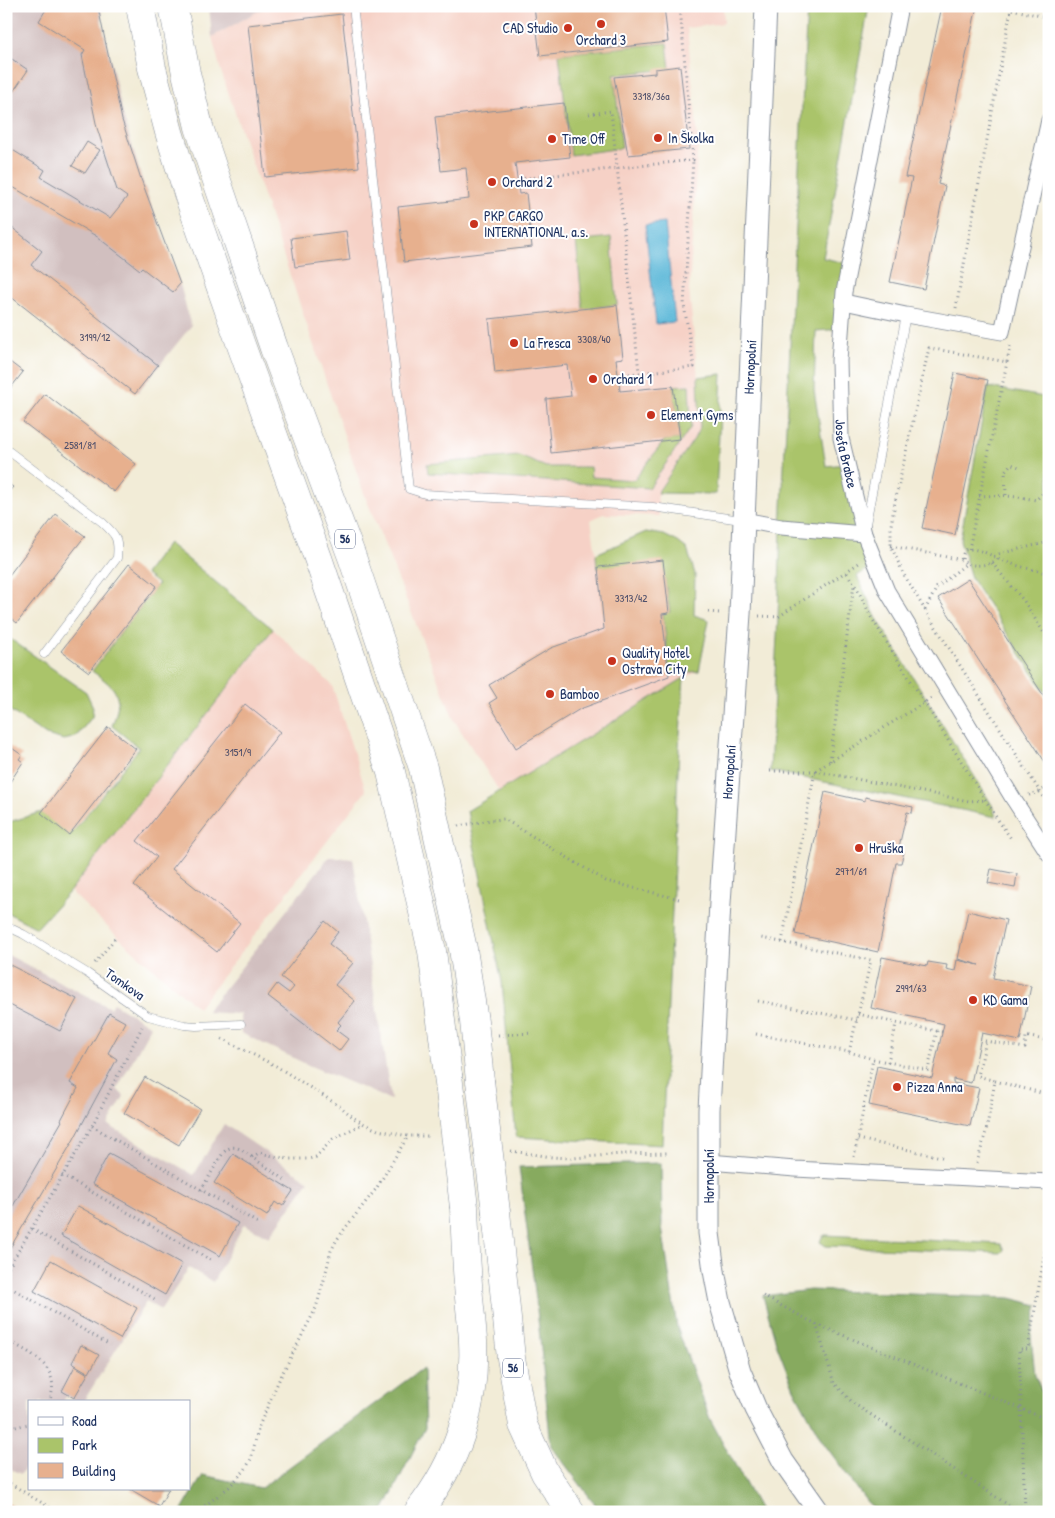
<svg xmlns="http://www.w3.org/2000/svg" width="1055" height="1518" font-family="'Patrick Hand',sans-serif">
  <rect width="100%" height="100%" fill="#fff"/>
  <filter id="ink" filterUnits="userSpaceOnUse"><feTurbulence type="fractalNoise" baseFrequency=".02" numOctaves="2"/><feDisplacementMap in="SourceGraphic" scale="10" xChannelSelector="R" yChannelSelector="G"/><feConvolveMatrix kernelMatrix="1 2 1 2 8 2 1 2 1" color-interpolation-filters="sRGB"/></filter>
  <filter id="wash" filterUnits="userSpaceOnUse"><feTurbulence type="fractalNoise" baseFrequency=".0096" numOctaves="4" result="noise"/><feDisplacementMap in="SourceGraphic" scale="20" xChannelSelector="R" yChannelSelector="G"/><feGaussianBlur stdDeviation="1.12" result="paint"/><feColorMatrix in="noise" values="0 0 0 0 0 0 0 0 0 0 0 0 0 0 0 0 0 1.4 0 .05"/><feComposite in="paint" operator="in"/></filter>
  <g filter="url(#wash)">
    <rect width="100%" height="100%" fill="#f2ecd7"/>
    <path fill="#f6d1c6" d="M267,6H723L724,23L687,28L698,139L689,290L698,377L700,427L694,439L657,493L659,516L603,514L591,520L596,554L646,532L664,535L678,542L687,549L695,574L694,615L709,620L699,671L684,678L501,794L454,720L362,488L221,71L212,37Z
      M273,629L332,685L366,791L198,1008L117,936L70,891Z"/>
    <path fill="#d1bfbf" d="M6,6H101L102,23L124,119L142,179L180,284L191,326L138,392L6,290Z
      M209,6H267L212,37Z
      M329,857L353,858L391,1100L306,1064L241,1033L240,1014L206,1012Z
      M6,954L110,1008L113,1003L151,1026L117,1089L124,1096L108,1125L194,1175L224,1124L309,1181L269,1237L244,1224L213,1282L189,1268L161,1310L146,1302L83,1402H78L66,1396L63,1402H29V1461L21,1474L6,1467Z"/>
    <path fill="#aac46a" stroke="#627a64" d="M807,6H869L823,258L850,264L841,329L816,331L814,390L826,466L847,464L876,564L857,576L876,617L992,805L996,817L770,771L778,617L781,527Z
      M667,43L670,69L614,75L622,148L571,155L559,54Z
      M611,237L617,305L583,309L576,241Z
      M722,374L716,494L657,493L694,439L700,427L698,377Z
      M689,385L691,427L649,488L428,473L427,464L519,456L546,467H590L591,477L634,480L665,440L680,439L673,386Z
      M988,387L1049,398V698L971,578L960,540Z
      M646,532L664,535L678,542L687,549L695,574L694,615L709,620L699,671L670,675L663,614L670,612L662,562L597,569L596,554Z
      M168,543L273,629L70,891L37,928L6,912V823L45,811L72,833L139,748L112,726C124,694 117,689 92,671L158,584L145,574Z
      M6,636L86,692L93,707L92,717L76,737L64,740L46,735L6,708Z
      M684,678L679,747L662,1145L516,1137L502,982L467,811Z
      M825,1235L1001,1244L1004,1250L1001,1253L826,1246L820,1242L822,1237Z"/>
    <path fill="#87aa5e" stroke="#516c5e" d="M661,1163L662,1227L677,1327L710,1419L761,1512H601L551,1446L536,1300L519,1167Z
      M810,1290L1010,1298L1038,1305L1031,1336L1035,1375L1049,1409V1512H878L867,1502L822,1441L794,1389L776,1343L763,1296Z
      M423,1368L425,1428L384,1509L381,1512H181L203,1475L261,1488Z"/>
    <path fill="#5ab7d8" stroke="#3a739b" d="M665,223L675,322L656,324L645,225Z"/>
    <g id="blocks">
      <path fill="#e7b08e" d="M48,6L98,7L122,120L141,179L180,284L173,292L142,268L140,270L96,236L6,183V146L45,170L41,177L110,218L127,197L117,190L97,128L82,55L85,50L39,21Z
        M534,6H664L668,42L540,56Z
        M942,6H977L938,184L945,186L924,289L890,282L912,178L905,177Z
        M342,14L359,167L265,177L248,25Z
        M6,55L28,70L6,102Z
        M680,66L689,149L628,155L614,77L655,73V69Z
        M564,103L570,157L515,163L519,194L526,193L532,247L404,262L398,207L469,199L466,168L441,171L435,117Z
        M87,142L100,150L85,173L72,166Z
        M6,223L42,251L31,265L158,365L135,394L6,293Z
        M346,231L350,260L295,267L291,238Z
        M617,305L623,358L616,359L620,391L673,386L680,439L551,453L546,399L571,396L567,365L495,373L489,319Z
        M6,359L23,372L6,394Z
        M955,373L988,380L955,535L922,528Z
        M45,394L136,464L114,492L23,422Z
        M6,482L13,487L6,495Z
        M56,514L85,536L17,623L6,614V579Z
        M663,560L669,613L662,614L669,676L580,709L516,748L489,703L497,698L489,685L551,648L604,629L598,567Z
        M129,564L157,586L89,672L61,651Z
        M968,579L1049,704V768L938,598Z
        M245,704L280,732L172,869L240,923L217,952L134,886L157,857L137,841Z
        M108,727L136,749L69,835L41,813Z
        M6,744L22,755L19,759L23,762L6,788Z
        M825,792L865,801V797L913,807L912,813L907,812L898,851L904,852L901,863H896L878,952L795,934Z
        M991,869L1017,874L1015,888L988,883Z
        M968,911L1006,920L993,978L1031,986L1020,1041L982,1033L971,1083L953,1079V1083L979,1088L970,1126L869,1105L877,1066L932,1078L944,1024L871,1008L882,957L927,966L928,962L947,965L946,969L955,971L957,960L979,965L958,959Z
        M325,921L338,932L329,944L353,963L335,985L355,1001L338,1022L341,1025L336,1030L348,1039L339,1051L268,996L277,984L289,993L294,987L281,977Z
        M6,963L77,999L60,1031L6,1003Z
        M109,1013L125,1022L108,1053L117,1059L74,1139L6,1255V1218L62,1121L61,1120L78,1088L70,1083Z
        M145,1077L200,1109L179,1145L124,1113Z
        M109,1153L238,1223L220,1256L92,1184Z
        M233,1154L293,1191L283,1206L280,1204L279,1205L275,1202L267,1216L214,1183Z
        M78,1206L182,1264L165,1295L61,1236Z
        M51,1260L137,1308L120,1339L34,1291Z
        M81,1345L99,1355L89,1373L72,1363Z
        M75,1366L88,1374L74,1398L62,1391Z
        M130,1489H169L159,1506Z
        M6,1502L13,1506L24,1512H6Z"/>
    </g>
  </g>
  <g filter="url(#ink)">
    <use href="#blocks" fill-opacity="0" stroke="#868e9a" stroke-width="1"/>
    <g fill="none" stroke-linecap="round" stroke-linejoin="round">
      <g stroke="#868e9a" stroke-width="9">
        <path id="lane" d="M353,6L409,489L425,494L653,507L741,520
          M6,449L102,522C116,535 119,538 117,558L44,654
          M866,524L906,315
          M6,926L23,934L87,973L148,1016L184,1025L196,1026L241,1024"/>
      </g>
      <g stroke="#868e9a" stroke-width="17">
        <g id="street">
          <path id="s1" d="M900,6L844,292L839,361L841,438L864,534L887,591L1014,800L1049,854"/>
          <path d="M844,302L906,315L1002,332L1049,120"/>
          <path d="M743,520L781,527L864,534"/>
          <path d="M709,1162L795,1169L1049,1182"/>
        </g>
      </g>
      <g stroke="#868e9a" stroke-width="23">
        <path id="secondary" d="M766,6L740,614L720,903L709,1110V1233L714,1271L720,1302L740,1371L756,1409L783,1461L819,1512"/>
      </g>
      <g stroke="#868e9a" stroke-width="29">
        <path id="highway" d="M140,6L152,68L169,132L188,194L241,345L318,558L391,772L432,951L448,1075
          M173,6L186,73L199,127L217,181L274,348L352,557L423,768L463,949L474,1021L480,1081
          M496,1212L511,1358L523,1425L545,1473L571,1512
          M418,1512C458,1461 476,1406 473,1341C472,1322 469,1303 468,1284C466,1258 465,1233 464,1207"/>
      </g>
      <path stroke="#868e9a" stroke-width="3" stroke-dasharray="1 4" stroke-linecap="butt" d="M589,114L611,111L639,372
        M519,179L693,160L680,6
        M956,308L1011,9L1049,18
        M1010,346L1007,362L929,348L895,502L891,525V546L903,573L925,610L1049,806
        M619,375L694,367L684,305L693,160
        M1006,495L1005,471L1011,464L1022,468
        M979,496C999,495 1016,496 1036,500L1048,488
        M891,546L962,560
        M969,549L1007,362
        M994,555L1049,542
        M998,559C989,566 977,566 966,564L962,560L963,554L965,550C977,547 988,554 999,559C1014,566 1033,569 1049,574
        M992,563L1024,601L1049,641
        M847,573L858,590L871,617L996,817L1012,840
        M925,610L937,587L966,564
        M708,612L720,613
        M759,616L778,617L859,563
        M830,761L854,585
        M770,771H815L969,801L986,800
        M1029,795L1039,792L1049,786
        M458,826L491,820L504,819L606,881L679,899
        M782,942L815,771L933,697
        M95,963L117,936
        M758,1001L857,1020
        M858,1014L896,1023L942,1032
        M756,1034L849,1052L871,960L761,938
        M498,1035L533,1033
        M222,1039L276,1066L341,1107L354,1118L366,1125L378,1130L408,1136H429
        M980,1040L1025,1048L1026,1036L1049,1041
        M849,1052L873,1059
        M888,1062L896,1024
        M995,1081L1049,1095
        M92,1126L258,1223
        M858,1139L946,1158
        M511,1151L552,1157L573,1158L622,1154L669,1153
        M252,1157L259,1153L288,1159H309L316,1157L333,1139L362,1124
        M854,1157L873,1059L928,1070L937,1031
        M977,1163L986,1132L995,1081L978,1076L986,1041
        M62,1175L211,1260
        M201,1190L223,1153C229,1147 233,1146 240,1149L287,1181
        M32,1229L155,1299
        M6,1272L92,1126L142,1027
        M6,1285L110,1345
        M763,1296L816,1324L1046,1419L1049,1424
        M816,1324L834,1383L853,1403L1019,1512
        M6,1340C32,1353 63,1368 49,1402
        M6,1429L29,1424
        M6,1481L57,1512
        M197,1512L229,1487L245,1470L251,1459L259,1426L279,1380L316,1308L324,1280L331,1251L336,1241L346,1227L376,1189L408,1136
        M1025,1512L1019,1349H1028L1049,1228"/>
      <use href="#lane" stroke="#fff" stroke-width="8"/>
      <use href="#street" stroke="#fff" stroke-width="15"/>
      <use href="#secondary" stroke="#fff" stroke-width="21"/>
      <use href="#highway" stroke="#fff" stroke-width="28"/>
      <g stroke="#868e9a" stroke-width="29" stroke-linecap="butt">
        <path id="highway-bridge" d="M448,1075L464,1207
          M480,1081L496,1212"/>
      </g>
      <use href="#highway-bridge" stroke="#fff" stroke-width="28"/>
    </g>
  </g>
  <g fill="#c8321e" stroke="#fff" stroke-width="2">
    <circle cx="601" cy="24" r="5"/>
    <circle cx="568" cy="28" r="5"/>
    <circle cx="658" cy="138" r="5"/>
    <circle cx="552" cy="139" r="5"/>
    <circle cx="492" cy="182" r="5"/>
    <circle cx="474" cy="224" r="5"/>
    <circle cx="514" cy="343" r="5"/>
    <circle cx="593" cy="379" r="5"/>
    <circle cx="651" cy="415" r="5"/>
    <circle cx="612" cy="661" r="5"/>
    <circle cx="550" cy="694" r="5"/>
    <circle cx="859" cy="848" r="5"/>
    <circle cx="973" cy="1000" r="5"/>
    <circle cx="897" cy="1087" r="5"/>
  </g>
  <g text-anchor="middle" stroke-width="4" stroke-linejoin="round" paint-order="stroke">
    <g font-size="11" fill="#4e4f6a">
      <text x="651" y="100">3318/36a</text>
      <text x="95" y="341">3199/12</text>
      <text x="594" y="343">3308/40</text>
      <text x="80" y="449">2581/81</text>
      <text x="631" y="602">3313/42</text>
      <text x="238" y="756">3151/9</text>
      <text x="851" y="875">2971/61</text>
      <text x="911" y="992">2991/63</text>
    </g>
    <g fill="#fff" stroke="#5f6d8e" stroke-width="1">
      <rect x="335" y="529.5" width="20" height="19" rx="4"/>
      <rect x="503" y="1358.5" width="20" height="19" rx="4"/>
    </g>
    <g font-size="12" font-weight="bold" fill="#1b2f5e">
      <text x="345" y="543">56</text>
      <text x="513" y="1372">56</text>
    </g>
    <g font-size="14" fill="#1b2f5e" stroke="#fff" text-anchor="start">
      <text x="558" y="33" text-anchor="end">CAD Studio</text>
      <text x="601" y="45" text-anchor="middle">Orchard 3</text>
      <text x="668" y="143">In Školka</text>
      <text x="562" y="144">Time Off</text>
      <text x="502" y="187">Orchard 2</text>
      <text x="484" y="221">PKP CARGO<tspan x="484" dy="16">INTERNATIONAL, a.s.</tspan></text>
      <text x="524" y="348">La Fresca</text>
      <text x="603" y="384">Orchard 1</text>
      <text x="661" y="420">Element Gyms</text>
      <text x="622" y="658">Quality Hotel<tspan x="622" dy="16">Ostrava City</tspan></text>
      <text x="560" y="699">Bamboo</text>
      <text x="869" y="853">Hruška</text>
      <text x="983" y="1005">KD Gama</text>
      <text x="907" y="1092">Pizza Anna</text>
    </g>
    <g font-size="14" fill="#1b2f5e" stroke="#fff">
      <text transform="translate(750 367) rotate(-87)" y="5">Hornopolní</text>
      <text dy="5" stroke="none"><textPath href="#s1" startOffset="454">Josefa Brabce</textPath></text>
      <text transform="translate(729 772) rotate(-86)" y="5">Hornopolní</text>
      <text transform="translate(125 984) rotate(35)" y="5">Tomkova</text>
      <text transform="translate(709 1176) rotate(-90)" y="5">Hornopolní</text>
    </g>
  </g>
  <rect width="1055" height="1518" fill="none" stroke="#fff" stroke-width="25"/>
  <rect x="28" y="1400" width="162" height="90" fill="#ffffff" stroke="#a4acbf"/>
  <rect x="38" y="1417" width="25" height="8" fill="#ffffff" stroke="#a4acbf"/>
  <text x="72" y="1426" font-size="15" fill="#1b2f5e">Road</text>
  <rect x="38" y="1438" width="25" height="15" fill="#aac46a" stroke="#a4acbf"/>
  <text x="72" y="1450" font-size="15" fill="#1b2f5e">Park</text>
  <rect x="38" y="1463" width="25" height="15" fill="#e7b08e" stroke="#a4acbf"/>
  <text x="72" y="1476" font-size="15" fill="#1b2f5e">Building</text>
</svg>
